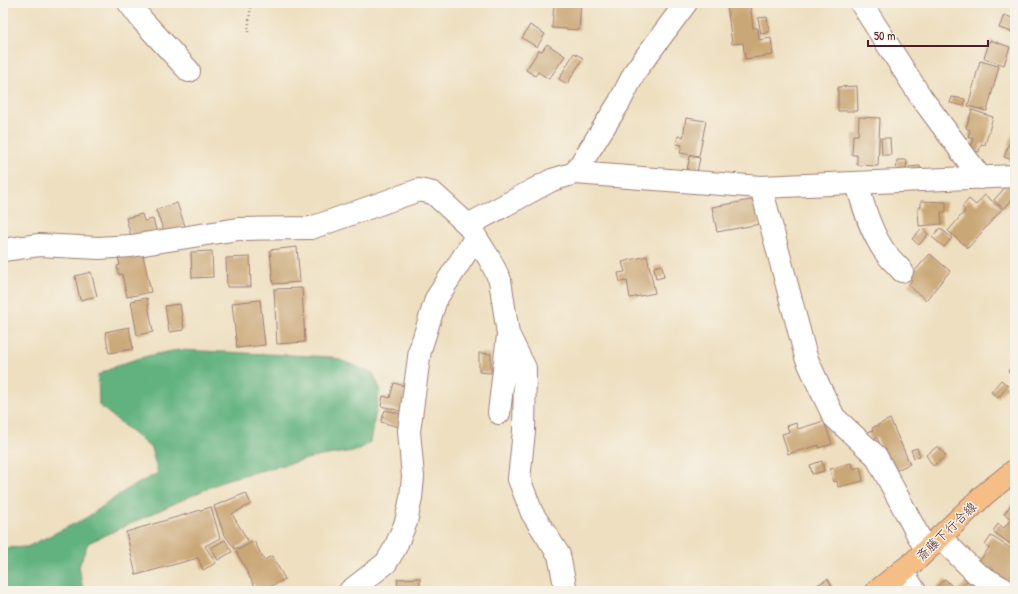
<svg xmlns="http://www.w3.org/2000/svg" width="1018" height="594" font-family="'Patrick Hand','Klee One',sans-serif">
  <rect width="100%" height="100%" fill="#f7f3e8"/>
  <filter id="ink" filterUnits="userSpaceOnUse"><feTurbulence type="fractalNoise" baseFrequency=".025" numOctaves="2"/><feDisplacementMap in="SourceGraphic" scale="8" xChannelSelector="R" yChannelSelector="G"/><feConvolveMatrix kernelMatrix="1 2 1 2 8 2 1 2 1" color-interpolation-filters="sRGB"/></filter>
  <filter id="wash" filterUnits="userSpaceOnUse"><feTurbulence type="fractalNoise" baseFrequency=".012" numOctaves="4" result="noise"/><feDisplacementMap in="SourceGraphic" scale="16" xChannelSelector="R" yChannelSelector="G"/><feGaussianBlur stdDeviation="0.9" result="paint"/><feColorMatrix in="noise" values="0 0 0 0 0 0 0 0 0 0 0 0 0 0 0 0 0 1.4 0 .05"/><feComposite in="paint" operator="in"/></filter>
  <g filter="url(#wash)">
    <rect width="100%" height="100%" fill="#eedfc0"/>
    <path fill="#62b27f" stroke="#566855" d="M179,350L332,357L373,373L380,389L370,442L359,450L315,457L228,479L88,543L79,566L83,591H3V548L27,547L86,518L126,490L158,473L151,448L99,405L98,375C127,360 147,355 179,350Z"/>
    <g id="blocks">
      <path fill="#caa777" d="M549,3H581L579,30L552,28L554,5Z
        M750,3L753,28H758L759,40L771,38L773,55L745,59L743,43L732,44L727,5Z
        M1004,15L1015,19V33L999,28Z
        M767,17L769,32L761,34L758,18Z
        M530,25L545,34L537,47L522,38Z
        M990,40L1010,47L1004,65L984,58Z
        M547,44L565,56L549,79L538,72L535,76L526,70L539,50L542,51Z
        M574,53L583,58L567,84L559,79Z
        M980,61L999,66L987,111L968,106Z
        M857,86L858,111H838V87Z
        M952,97L965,99L964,106L950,103Z
        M972,110L993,117L985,145L981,144L979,152L971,150L973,139L968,137L970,130L966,128Z
        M859,117L880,118L878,166L857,165V155H852L853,135H858Z
        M686,118L706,121L699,156L680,153L682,145L676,144L678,136L683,137Z
        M1015,128V161L1004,157Z
        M881,138H890L891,155H882Z
        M690,156L700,158L697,172L687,170Z
        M897,160H907L906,175H896Z
        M920,166L921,173H910L909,167Z
        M1008,184L1015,191V196L1004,209L994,200Z
        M985,195L1002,209L968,248L948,231L965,211L962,207L969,199L976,205Z
        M756,199L760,224L717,232L712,207Z
        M921,201L946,202V212H941L942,224L919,226L918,207H921Z
        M177,203L185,226L165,234L156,210Z
        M142,214L144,221L153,219L157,233L132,240L126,218Z
        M922,228L928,234L919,245L912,239Z
        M940,228L952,238L944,247L932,237Z
        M297,247L300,282L273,284L270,250Z
        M142,251L151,292L127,297L122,274L119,275L117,266L120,265L118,257Z
        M212,251L213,277L192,278L191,252Z
        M930,254L950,271L926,300L908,285L913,279L910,276Z
        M647,256L655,293L630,298L627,281L620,282L618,273L625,272L622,262Z
        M250,257L251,287H227L226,258Z
        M662,265L664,277L656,279L654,267Z
        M91,272L97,296L80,300L75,276Z
        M302,288L305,342L277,344L274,289Z
        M147,298L153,332L137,335L131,301Z
        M260,300L265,345L237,348L232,303Z
        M180,304L184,330L169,332L165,306Z
        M129,327L133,349L109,353L105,332Z
        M479,353L491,354V373L479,372Z
        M1014,363L1015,371L1012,374L1008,371Z
        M1001,380L1008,386L998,398L991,392Z
        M394,383L412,388L401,411L381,406L383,396L390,398Z
        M385,410L402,414L399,427L381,422Z
        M890,419L910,464L892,472L877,438L871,440L868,432L873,430L872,428Z
        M824,421L832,444L819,448V445L788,454L782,434L789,432L787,426L796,423L798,429Z
        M938,446L946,456L933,466L926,455Z
        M917,448L920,456L914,458L911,450Z
        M822,461L824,471L812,474L810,465Z
        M851,463L853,469L860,467L863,481L838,487L837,481L833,482L830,469Z
        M246,493L251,504L232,514L248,541L235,549L224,534L214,506Z
        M1013,502L1015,504L1014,547L993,531L998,524L1004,528L1011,519L1004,514Z
        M211,507L220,538L205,546L216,563L203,570L198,558L136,575L126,532Z
        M991,536L1015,551V571L1005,585L977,564L989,548L985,545Z
        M225,540L232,552L218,560L211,548Z
        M254,541L264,560L272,556L285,579L262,591H257L236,551Z
        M973,575L984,586L979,591H932L945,579L957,591Z
        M420,578V591H398L397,579Z
        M828,579L835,591H806Z"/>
    </g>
  </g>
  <g filter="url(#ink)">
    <use href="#blocks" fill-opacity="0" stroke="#9c7f76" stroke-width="1"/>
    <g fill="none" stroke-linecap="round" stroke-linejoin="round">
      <g stroke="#9c7f76" stroke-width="24">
        <path id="minor" d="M129,3L142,20L189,71
          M861,3L921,97L981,178
          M575,173L619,103L636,70L686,3
          M857,183C863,206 871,233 885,252C890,259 897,265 902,271
          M761,187L806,357L819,386L834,417L876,456L926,550
          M468,225L552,180L575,173L761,187L1015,176
          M3,250L39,245L99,248L131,246L238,229L311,228L419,190L433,193L468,225L489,258L500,280L508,334L525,368L524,431L519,479L532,513L559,555L566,591
          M499,413L508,335
          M940,537L976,573L1007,591
          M902,571L915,591
          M350,591L386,563L395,548L406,522L411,498L413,477L409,431L420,350L436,299L476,237"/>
      </g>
      <g stroke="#9c7f76" stroke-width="24">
        <path id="major" d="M877,591L915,561L985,494L1015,470"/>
      </g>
      <path stroke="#9c7f76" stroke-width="2.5" stroke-dasharray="1 3" stroke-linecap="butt" d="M248,32L251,3"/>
      <use href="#minor" stroke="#fff" stroke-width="22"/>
      <use href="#major" stroke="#f6be87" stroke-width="22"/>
    </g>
  </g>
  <g text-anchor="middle" stroke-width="3" stroke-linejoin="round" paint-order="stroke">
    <g font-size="13" fill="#4a1f2b" stroke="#f7f3e8">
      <text transform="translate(946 531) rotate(-44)" y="5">斎藤下行合線</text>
    </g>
  </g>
  <rect width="1018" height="594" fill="none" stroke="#f7f3e8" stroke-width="16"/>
  <path d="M868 40v6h120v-6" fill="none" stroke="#4a1f2b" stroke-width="2"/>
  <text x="874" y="40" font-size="12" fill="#4a1f2b" stroke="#f7f3e8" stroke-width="3" paint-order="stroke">50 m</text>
</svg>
